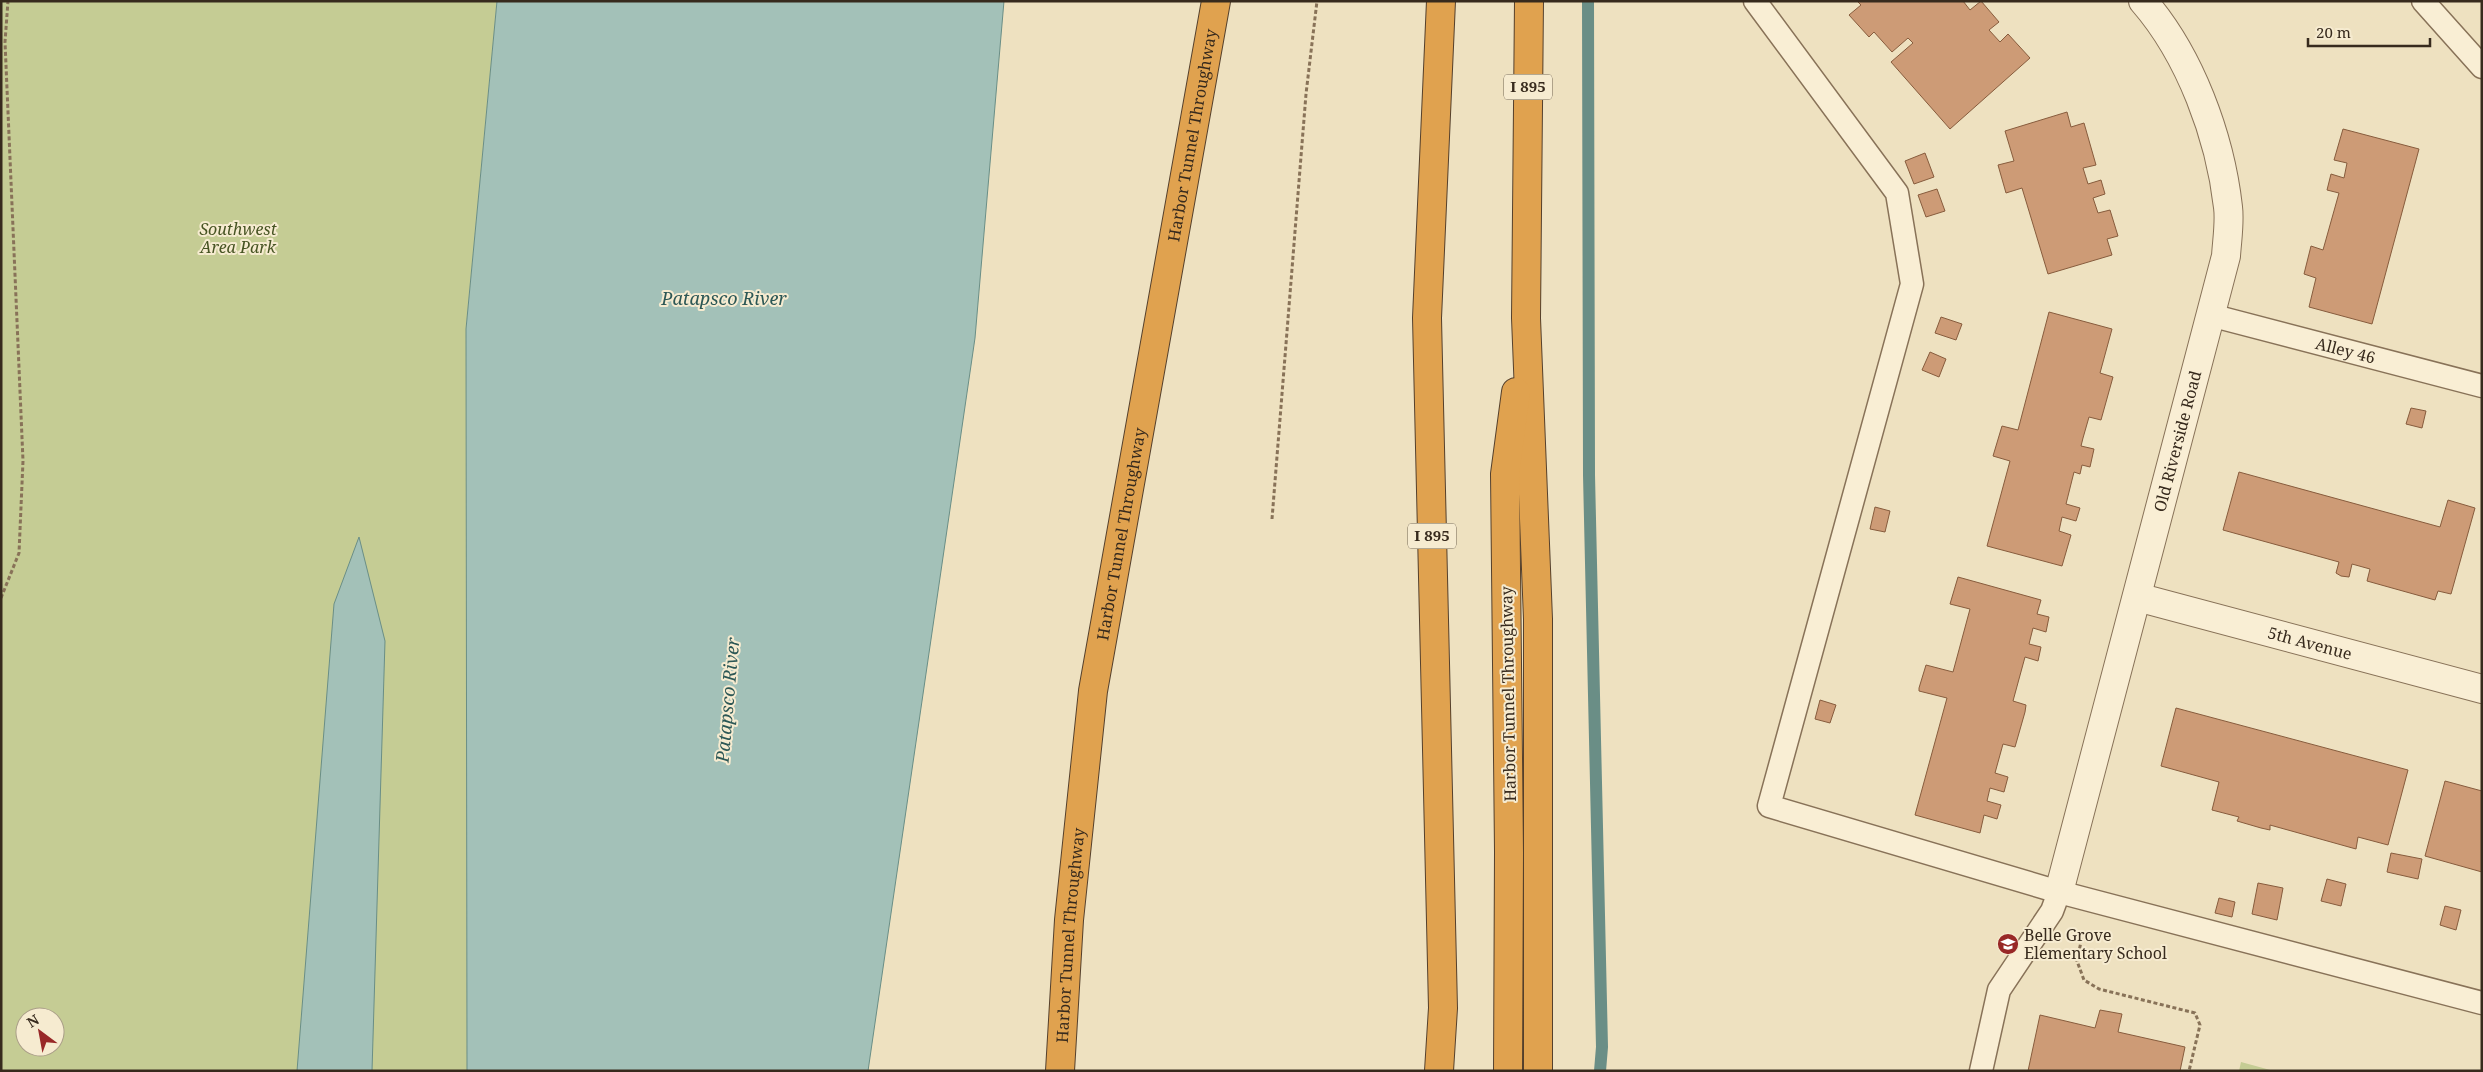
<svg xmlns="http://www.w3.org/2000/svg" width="2483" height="1072" font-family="'Noto Serif',serif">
  <rect width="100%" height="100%" fill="#eee1c0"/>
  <path fill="#c5cc94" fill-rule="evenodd" d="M1,1H497L466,329L467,1071H1ZM25,1017H55V1047H25Z
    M2241,1062L2274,1071H2239Z"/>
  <path fill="#a3c1b8" stroke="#6a8e86" d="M497,1H1004L975,338L868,1071H467L466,329Z
    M359,537L385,641L372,1071H297L334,604Z"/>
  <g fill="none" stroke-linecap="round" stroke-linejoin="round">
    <path stroke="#6a8e86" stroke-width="12" d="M1588,1L1589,475L1602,1047L1600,1071"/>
  </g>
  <path fill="#cd9b76" stroke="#875c3d" d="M1857,1H1963L1970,10L1981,1L1999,22L1989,30L2000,42L2008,34L2030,58L1950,129L1891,62L1913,43L1908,38L1892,52L1874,32L1869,37L1849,15L1861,5Z
    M2067,112L2071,127L2084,123L2096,165L2083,168L2088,184L2101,180L2105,194L2093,198L2098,213L2110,210L2118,236L2107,239L2112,255L2048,274L2022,188L2006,193L1998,165L2014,161L2005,131Z
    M2343,129L2419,149L2372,324L2309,307L2316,278L2304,274L2311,246L2323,250L2339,193L2327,190L2331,174L2344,178L2347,163L2334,160Z
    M1925,153L1934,177L1914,184L1905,161Z
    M1937,189L1945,211L1926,217L1918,195Z
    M2049,312L2112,329L2100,373L2113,377L2101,420L2089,417L2083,438L2081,446L2094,449L2090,467L2082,465L2080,474L2074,472L2066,504L2080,508L2076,521L2062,517L2059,531L2071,535L2062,566L1987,546L2010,461L1993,456L2002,426L2018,430Z
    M1941,317L1962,324L1956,340L1935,333Z
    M1930,352L1946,359L1939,377L1922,370Z
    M2411,408L2426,411L2422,428L2406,424Z
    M2239,472L2440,527L2448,500L2475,508L2451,594L2438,591L2435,600L2367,581L2370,569L2352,564L2349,577L2341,576L2336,573L2339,562L2223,530Z
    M1875,507L1890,511L1885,532L1870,529Z
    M1958,577L2041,600L2037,614L2049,617L2046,632L2033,628L2029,644L2041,647L2038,661L2025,657L2013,701L2026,705L2025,712L2015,747L2003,744L1995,773L2008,777L2004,792L1990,788L1987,801L2001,805L1997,819L1984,815L1980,833L1915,815L1947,698L1919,691V688L1926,665L1953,672L1970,609L1950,604Z
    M1820,700L1836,705L1830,723L1815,719Z
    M2176,708L2408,770L2388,845L2358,837L2356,849L2270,825V830L2261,828L2237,821L2239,817L2212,810L2219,782L2161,766Z
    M2445,781L2482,791V872L2425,856Z
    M2391,853L2422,859L2418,879L2387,872Z
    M2327,879L2346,884L2341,906L2321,901Z
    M2258,883L2283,888L2277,920L2252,914Z
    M2219,898L2235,902L2232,917L2215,913Z
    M2445,906L2461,910L2456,930L2440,925Z
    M2100,1010L2122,1014L2118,1032L2185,1047L2180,1071H2028L2040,1015L2095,1028Z"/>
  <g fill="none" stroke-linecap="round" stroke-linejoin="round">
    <g stroke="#887258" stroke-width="25">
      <g id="service">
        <path d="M1755,1L1897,193L1912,284L1769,806L2059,892L2482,1003"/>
        <path d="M2423,1L2482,67"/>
        <path id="s1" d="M2210,315L2482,386"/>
        <path d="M1981,1071L1999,990L2052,911L2059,892"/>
      </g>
    </g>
    <g stroke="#887258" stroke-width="30">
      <g id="minor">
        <path id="s2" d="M2137,597L2482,689"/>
        <path id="s3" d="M2059,892L2226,256C2227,240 2230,222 2228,207C2220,136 2190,55 2143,1"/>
      </g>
    </g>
    <g stroke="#55402c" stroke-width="30">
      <g id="motorway">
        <path d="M1529,1L1526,318L1538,619V1071"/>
        <path id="s4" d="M1060,1071L1069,920L1093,691L1216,1"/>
        <path d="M1439,1071L1443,1008L1427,318L1441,1"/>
        <path d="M1508,1071L1509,852L1505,474L1516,392"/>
      </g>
    </g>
    <path stroke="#887258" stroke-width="3" stroke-dasharray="4 2.5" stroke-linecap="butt" d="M1272,519L1306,94L1317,1
      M1,598L19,553L23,461L5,42L8,1
      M2083,932L2077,961L2084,980L2099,989L2195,1013L2200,1025L2189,1071"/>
    <use href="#service" stroke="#f9eed4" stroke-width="22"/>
    <use href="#minor" stroke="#f9eed4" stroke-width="28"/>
    <use href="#motorway" stroke="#e0a24f" stroke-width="28"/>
  </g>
  <defs>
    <g id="school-disc" transform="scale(1.125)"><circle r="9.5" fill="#982827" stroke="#f6ebd0"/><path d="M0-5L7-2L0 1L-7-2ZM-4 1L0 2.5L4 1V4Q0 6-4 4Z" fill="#fff"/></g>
  </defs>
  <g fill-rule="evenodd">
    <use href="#school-disc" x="2008" y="944"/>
  </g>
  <g text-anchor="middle" stroke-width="4" stroke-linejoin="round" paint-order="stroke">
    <g fill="#f6ebd0" stroke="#706453" stroke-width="1">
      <rect x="1504" y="74.5" width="48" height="25" rx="4"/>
      <rect x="1408" y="523.5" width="48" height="25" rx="4"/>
    </g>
    <g font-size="15" font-weight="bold" fill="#372a1d">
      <text x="1528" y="92">I 895</text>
      <text x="1432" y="541">I 895</text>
    </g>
    <g font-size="16" fill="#372a1d" stroke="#f6ebd0">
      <text dy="6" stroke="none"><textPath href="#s4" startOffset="946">Harbor Tunnel Throughway</textPath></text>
      <text dy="6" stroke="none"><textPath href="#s1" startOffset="140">Alley 46</textPath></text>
      <text dy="6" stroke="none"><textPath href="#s3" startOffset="466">Old Riverside Road</textPath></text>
      <text dy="6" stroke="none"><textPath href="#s4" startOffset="541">Harbor Tunnel Throughway</textPath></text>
      <text dy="6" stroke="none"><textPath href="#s2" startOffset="179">5th Avenue</textPath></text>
      <text transform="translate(1508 694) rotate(-91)" y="6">Harbor Tunnel Throughway</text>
      <text dy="6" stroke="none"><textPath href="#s4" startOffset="136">Harbor Tunnel Throughway</textPath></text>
    </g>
    <g font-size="16" font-style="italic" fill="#475423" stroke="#f6ebd0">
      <text x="238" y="235">Southwest<tspan x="238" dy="18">Area Park</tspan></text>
    </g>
    <g font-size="16" fill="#372a1d" stroke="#f6ebd0" text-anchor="start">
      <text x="2024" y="941">Belle Grove<tspan x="2024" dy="18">Elementary School</tspan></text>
    </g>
    <g font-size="18" font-style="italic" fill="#2c5755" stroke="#f6ebd0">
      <text x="724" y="305">Patapsco River</text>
      <text transform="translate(728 700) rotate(-85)" y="6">Patapsco River</text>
    </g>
  </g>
  <rect width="2483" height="1072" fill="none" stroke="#372a1d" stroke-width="5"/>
  <g transform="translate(40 1032) rotate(328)"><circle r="24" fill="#f6ebd0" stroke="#aa9e88"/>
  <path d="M0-4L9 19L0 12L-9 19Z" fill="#982827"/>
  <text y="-8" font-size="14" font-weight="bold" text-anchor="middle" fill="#372a1d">N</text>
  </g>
  <path d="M2308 38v8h122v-8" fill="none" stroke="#372a1d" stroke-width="2.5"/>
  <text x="2316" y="38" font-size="15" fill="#372a1d" stroke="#f6ebd0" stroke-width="4" paint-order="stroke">20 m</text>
</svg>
